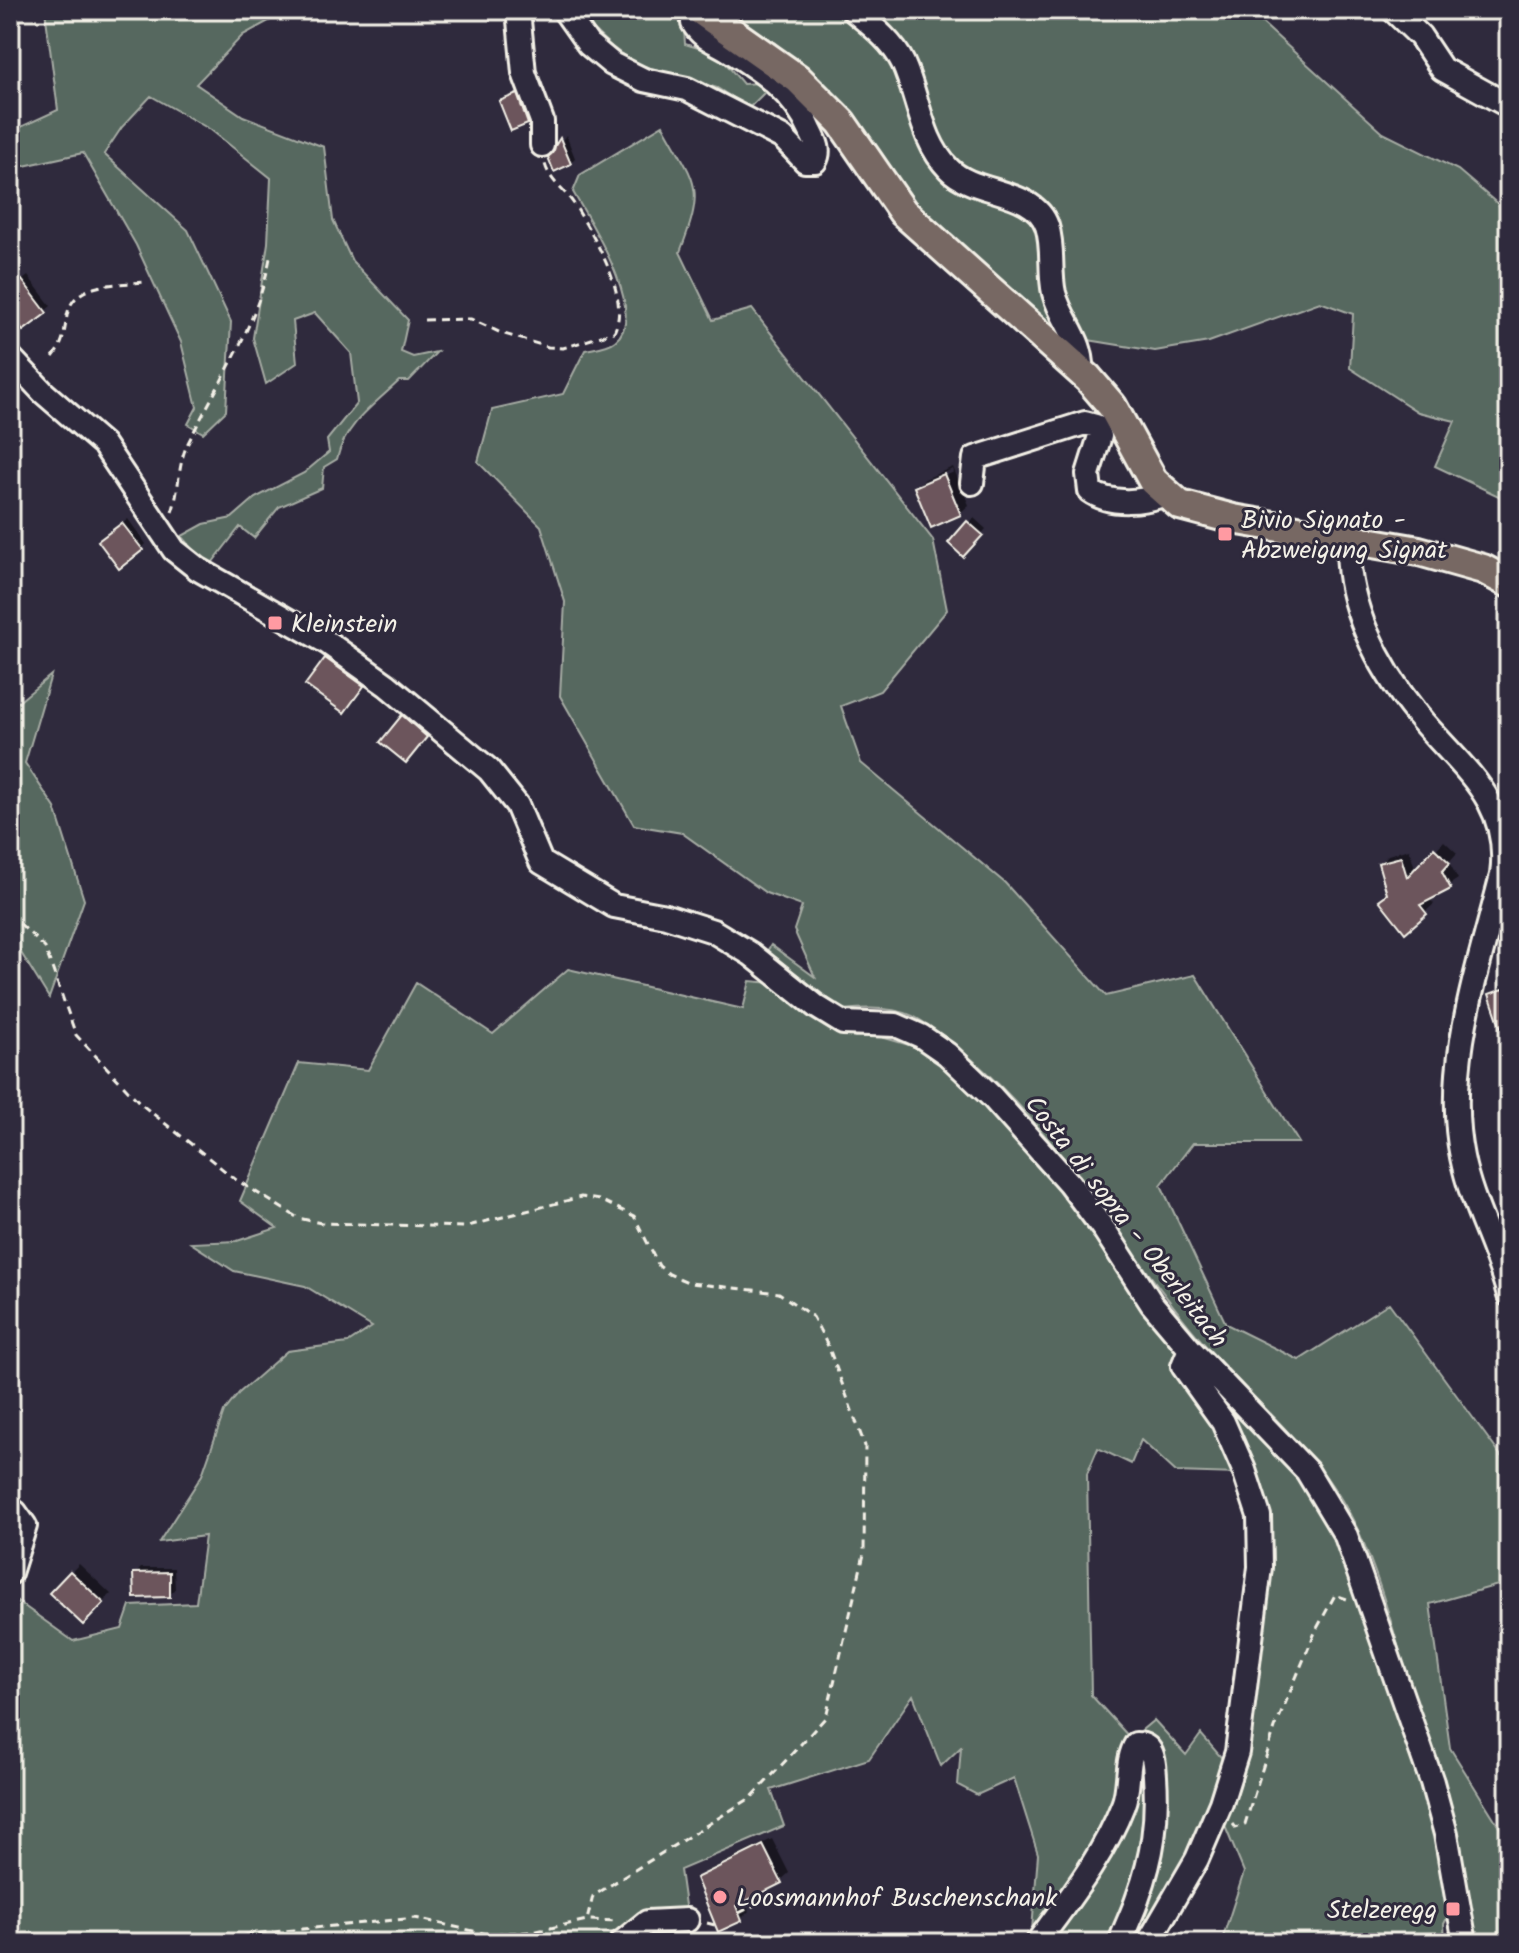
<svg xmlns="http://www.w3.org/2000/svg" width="1519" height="1953" font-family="Kalam,sans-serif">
  <rect width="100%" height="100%" fill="#2f2a3d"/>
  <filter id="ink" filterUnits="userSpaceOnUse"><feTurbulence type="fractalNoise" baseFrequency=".0125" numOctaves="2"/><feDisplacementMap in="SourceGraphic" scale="16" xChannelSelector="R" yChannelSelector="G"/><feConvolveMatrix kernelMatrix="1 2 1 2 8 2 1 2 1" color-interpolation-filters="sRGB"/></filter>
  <g filter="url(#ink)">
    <path fill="#57675f" stroke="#a6aca4" stroke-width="2" d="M45,10H289L243,35L196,84L243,116L324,147L333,220L352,261L408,320L401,352L413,357L437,352L409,381H399C375,404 345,424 337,459L324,467L322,488L279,507L254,538L240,527L209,567L182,536L204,524L232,518L255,498L304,473L329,452L327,440L357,403L351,353L315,313L293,321L297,363L266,384L253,338L268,243L271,178L211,130L151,96L122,127L104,154L188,230L231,322L226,411L203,433L188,424L197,407L181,342L136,245L83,153L10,169V132L58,110Z
      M572,10H679L683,15L685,44L718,54L743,84L761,83L766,91L749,108L717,88L634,63L612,47Z
      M720,10H1248L1383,133L1458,170L1499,205L1509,231V501L1435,466L1455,421L1418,412L1350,368L1353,314L1320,302L1209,342L1155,351L1064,336L928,218L894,179L840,99L775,43Z
      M663,125C696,185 706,185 680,252L713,320L752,309L933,540L947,610L880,691L841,706L861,763L1005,883L1106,996L1195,975L1299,1143H1193L1161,1185L1226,1324L1299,1360L1389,1303L1509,1467V1582L1430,1604L1450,1748L1509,1842V1943H1469C1460,1890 1452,1835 1440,1783C1430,1740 1414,1698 1401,1656C1389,1614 1376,1570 1358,1530C1321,1450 1248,1398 1193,1331C1107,1226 1037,1095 920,1020C899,1006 866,1008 843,1010L767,951L771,945L815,977L794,930L802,906L766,893L682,833L634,825L560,696L565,602L541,526L478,462L492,410L563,394L585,350C594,348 608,347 615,341C650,314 589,220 573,192L580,175Z
      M51,675L25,763L55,808L84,900L49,998L10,935V709Z
      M568,969L743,1009L750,981L773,983L855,1037L878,1036L916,1047L943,1066L1000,1118L1076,1207L1179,1349L1237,1474L1176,1472L1141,1440L1131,1464L1098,1448L1087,1474L1091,1695L1131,1739L1154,1720L1186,1755L1201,1734L1226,1763L1213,1803L1143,1943H1127L1144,1898L1150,1736L1121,1798L1031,1943L1038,1854L1014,1778L977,1795L958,1785L961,1747L941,1766L913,1695L869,1759L771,1790L784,1826L680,1870L689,1934H728L726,1943H10V1596L73,1641L122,1629L130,1606L196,1603L205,1536L159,1542L202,1475L224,1412L239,1393L287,1351L348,1343L372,1327L305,1286L234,1271L191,1243L237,1241L277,1228L240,1201L299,1063L368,1070L416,983L493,1034Z
      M1195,1364L1300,1479L1345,1557L1440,1838L1454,1904L1444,1924L1445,1943H1221L1244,1872L1222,1819L1265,1515Z
      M1141,1766L1147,1769L1149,1850L1114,1943H1044Z"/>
    <path fill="#0007" fill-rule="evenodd" d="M522,90L532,117L527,123L501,102Z
      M566,135L575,158L570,163L550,158Z
      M28,276L51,306L45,311H10V290Z
      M953,467L969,505L960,513L916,487L925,479ZM953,469L954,472L924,485V481Z
      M974,518L986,529L968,549L969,523Z
      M128,519L146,544L141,549L106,536Z
      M335,651L371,676L344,711L326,659Z
      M411,708L434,727L414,752L403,717Z
      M1444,841L1457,853L1449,862L1458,879L1429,898L1434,904L1405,930L1380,864L1388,855L1409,849L1416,871Z
      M1509,983V1030L1491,995Z
      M79,1564L111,1594L83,1622L52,1592Z
      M141,1568H174L175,1590L169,1595L135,1574Z
      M772,1839L789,1873L780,1881L744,1899L749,1911L741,1919L699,1879L707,1871Z"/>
    <path fill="#6c555b" stroke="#f4f1e8" stroke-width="2" d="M517,94L528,124L511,131L499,101Z
      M560,138L571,164L554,172L548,157Z
      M22,280L47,313L23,331L10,314V289Z
      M944,474L961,515L931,528L914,487Z
      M967,521L983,535L963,557L948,543Z
      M122,523L143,550L119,569L98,541Z
      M325,658L364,686L344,713L305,685Z
      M402,715L427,737L406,763L380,742Z
      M1434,848L1450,863L1442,872L1451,889L1420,905L1427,914L1405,933L1379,900L1387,894L1378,863L1401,857L1407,877Z
      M1509,987V1045L1507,1046L1489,994Z
      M70,1571L104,1603L83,1625L49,1593Z
      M170,1572V1597L134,1598L133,1573Z
      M763,1845L782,1883L736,1906L742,1921L718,1932L696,1878Z"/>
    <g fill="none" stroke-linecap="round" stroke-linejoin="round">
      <g stroke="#f4f1e8" stroke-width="28">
        <path id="minor" d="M518,10L524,73L542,121V145
          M564,10L588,44L612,64L644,80L687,89L783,138L805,161H815C821,151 816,142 811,132C794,92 762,71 727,49C712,40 702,38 693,23L698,10
          M853,10C871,25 893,42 903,63C919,98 921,141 949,169C974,195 1034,188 1047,226C1054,247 1049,272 1054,293C1062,323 1084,340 1082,372
          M1393,10L1420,36L1442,69L1509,106
          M10,357L44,393L103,444L174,550L198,569L328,643L387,685L489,770L517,805L541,862L614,906L666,916L713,931L751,954L817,1007L843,1023L896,1025L921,1036L947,1054L992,1097L1069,1183L1105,1231L1152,1304L1190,1349L1307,1471L1346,1536L1432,1782L1446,1834L1465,1943
          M972,483L975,458L1085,423L1096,426L1100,436L1088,474L1090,491C1111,506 1143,502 1166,494
          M1349,538C1343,601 1379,668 1418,716C1460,767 1512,800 1502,875C1480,964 1443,1065 1462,1157C1471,1204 1497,1248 1509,1295
          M10,1573L25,1526L15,1512
          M621,1943L647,1922L687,1920
          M1037,1943C1069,1899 1104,1855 1123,1805C1131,1786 1125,1762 1136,1744C1154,1744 1154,1761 1155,1776C1158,1819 1153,1856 1138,1897C1133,1913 1125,1927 1120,1943
          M1148,1943L1197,1859L1221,1803L1237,1752L1260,1567L1259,1516L1244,1470L1223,1422L1183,1366L1190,1349"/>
      </g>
      <g stroke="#f4f1e8" stroke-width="34">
        <path id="major" d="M700,10L798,79L841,122L903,212L1088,378L1112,406L1153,481L1180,505L1233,519L1419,551L1483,569L1509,583"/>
      </g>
      <path stroke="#f4f1e8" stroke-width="3" stroke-dasharray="8 6" stroke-linecap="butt" d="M424,320L471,319L501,333L548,347L563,348L614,332C632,297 593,236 574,204C565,190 550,182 545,164
        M53,357C64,343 64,333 67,316C73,281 116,285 145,282
        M172,512C180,490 177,467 187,445C219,381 256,329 270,258
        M10,914L45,948L76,1035L142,1105L235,1179L298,1218L321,1223L464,1227L581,1197L600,1200L634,1216L659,1266L669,1274L690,1283L779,1293L813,1317L829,1348L865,1446L864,1554L826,1717L752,1797L593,1896L587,1920
        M1233,1824L1236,1828L1245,1824L1275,1728L1316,1630L1335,1595L1347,1599
        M739,1913L761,1902
        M707,1923L715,1925
        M1483,1937L1494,1943
        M161,1943L415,1918L487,1934L532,1932L587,1920L617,1921"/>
      <use href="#minor" stroke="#2f2a3d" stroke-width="22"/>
      <use href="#major" stroke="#776864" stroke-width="28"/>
    </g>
  </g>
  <g fill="#ff9aa2" stroke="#2f2a3d" stroke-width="3">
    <rect x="1217" y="526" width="16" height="16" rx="4"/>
    <rect x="267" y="615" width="16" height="16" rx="4"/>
    <circle cx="720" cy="1897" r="8"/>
    <rect x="1445" y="1901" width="16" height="16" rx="4"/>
  </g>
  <g text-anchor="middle" stroke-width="6" stroke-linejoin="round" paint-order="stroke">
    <g font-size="26" fill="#f4f1e8" stroke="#2f2a3d" text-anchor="start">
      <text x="1241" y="528">Bivio Signato -<tspan x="1241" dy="30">Abzweigung Signat</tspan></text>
      <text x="291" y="632">Kleinstein</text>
      <text x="736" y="1906">Loosmannhof Buschenschank</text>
      <text x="1437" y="1918" text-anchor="end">Stelzeregg</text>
    </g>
    <g font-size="26" fill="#f4f1e8" stroke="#2f2a3d">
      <text transform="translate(1127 1221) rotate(52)" y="9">Costa di sopra - Oberleitach</text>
    </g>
  </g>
  <rect width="1519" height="1953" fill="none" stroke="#2f2a3d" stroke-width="40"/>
  <rect x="20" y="20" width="1479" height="1913" fill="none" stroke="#f4f1e8" stroke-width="3" filter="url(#ink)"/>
</svg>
